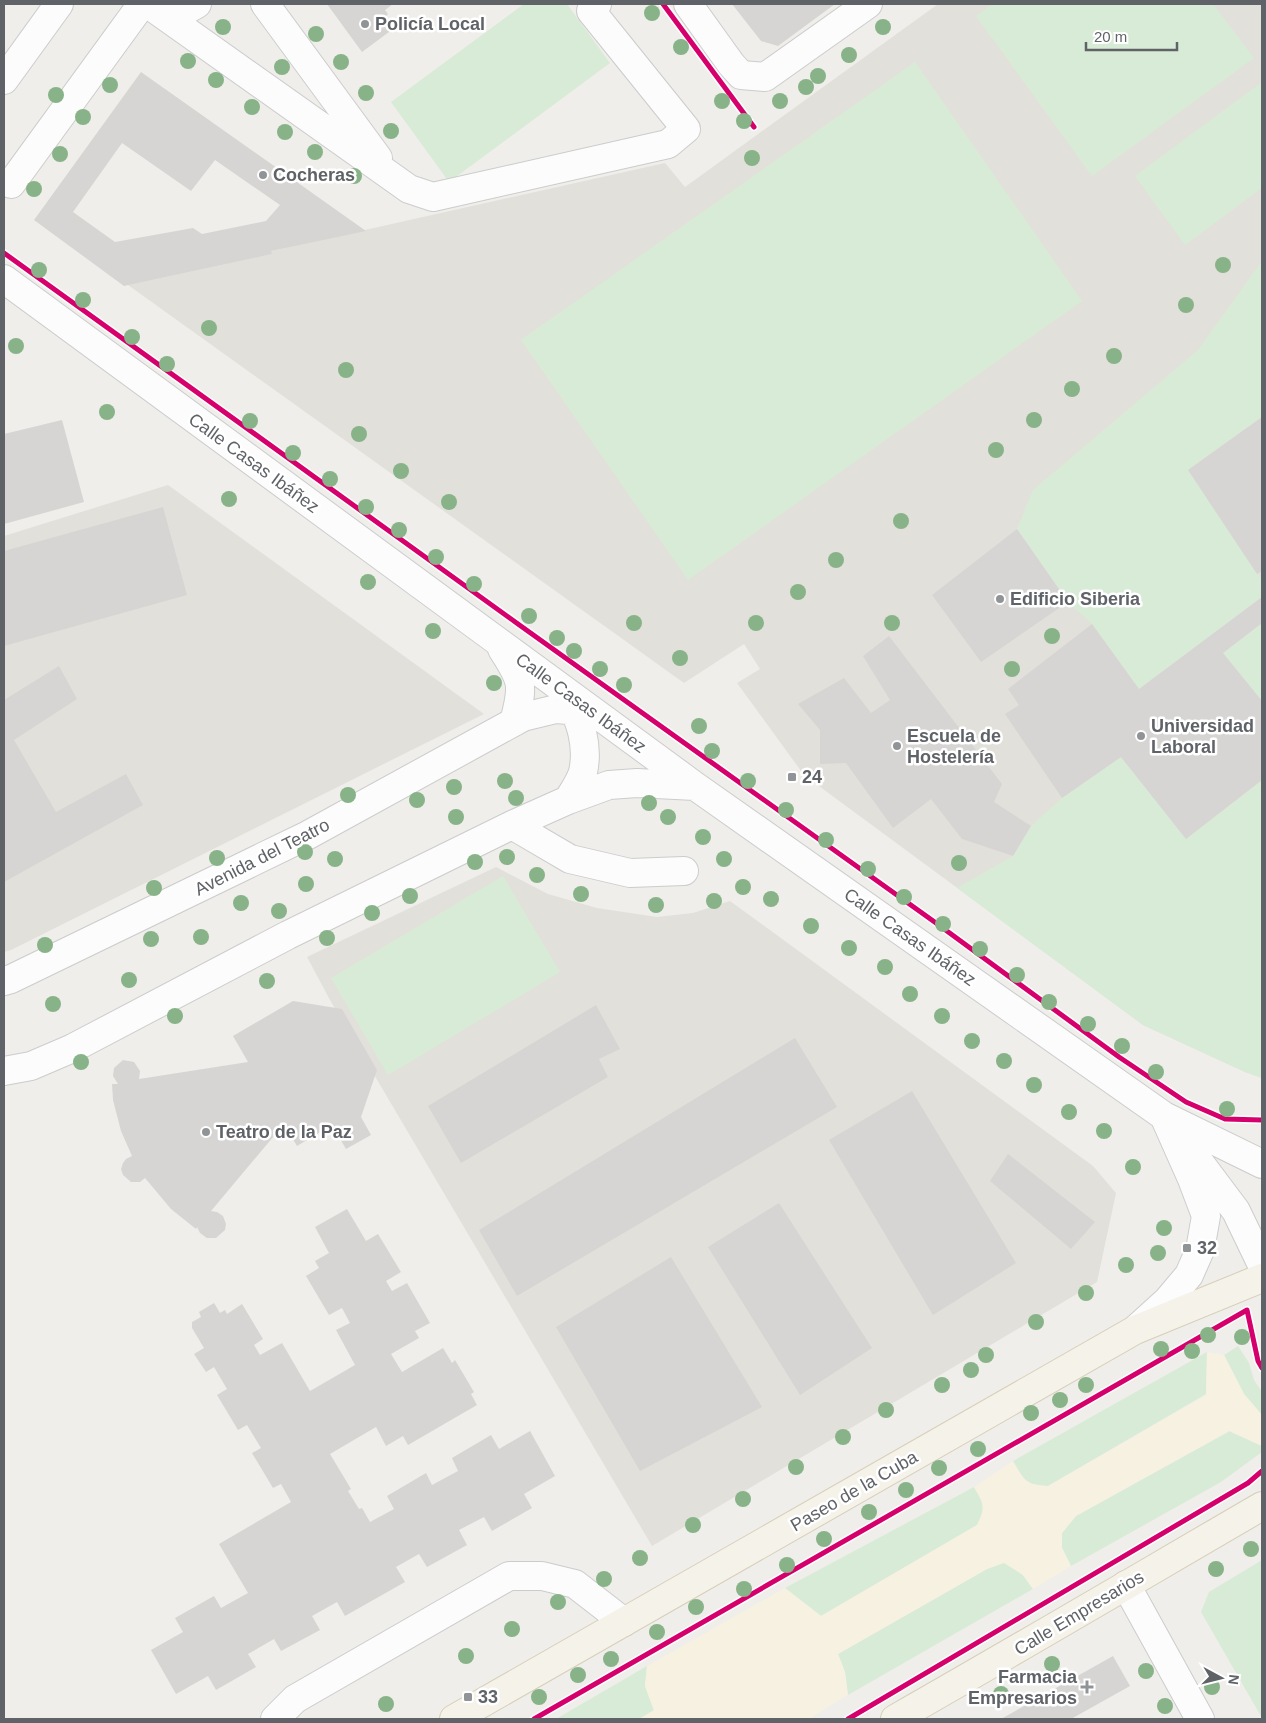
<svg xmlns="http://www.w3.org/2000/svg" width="1266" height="1723" font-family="Arial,sans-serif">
  <rect width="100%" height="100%" fill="#efeeea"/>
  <path fill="#e2e0da" d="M938,4H1262V1078L1245,1072L1143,1025L804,775L737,683L760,669L744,644L684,683L128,285L271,254V251L665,163L685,187Z
    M168,485L484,714L11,950L4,952V536Z
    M496,867L548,894L597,908L657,917L693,913L730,901L1093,1166L1116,1193L1097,1282L652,1546L330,1000L307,957Z"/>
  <path fill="#d8ebd6" d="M524,4H567L610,63L449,182L391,102Z
    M992,4H1213L1254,58L1092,176L976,16Z
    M915,62L1082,301L688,580L521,340Z
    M1262,82V188L1185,245L1135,176Z
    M1262,261V417L1188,470L1262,580V597L1139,689L1092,624L1068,602L1017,529L1033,490L1198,350Z
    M1262,623V701L1223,653Z
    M1121,757L1186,839L1262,780V1078L1245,1072L1143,1025L957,888L1013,856L1031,826L1062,798Z
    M503,876L560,972L388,1075L331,978Z
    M1238,1346L1249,1363L1254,1380L1262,1392V1415L1244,1394L1224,1355Z
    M1207,1352L1206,1394L1048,1486C1025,1485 1024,1480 1013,1461Z
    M1230,1431L1262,1446V1452L1221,1482L1071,1566L1062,1548V1533L1076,1516Z
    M974,1487C984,1504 986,1507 977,1525L821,1616L785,1588Z
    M1262,1560V1718L1201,1612L1209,1592Z
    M1005,1562L1023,1575L1033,1589L848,1695L845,1672L838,1654L987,1569Z
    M647,1666L645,1686L654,1711L639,1719H556Z"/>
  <path fill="#f6f1e1" d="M1207,1352L1224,1355L1244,1394L1262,1415V1446L1229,1431L1076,1516L1062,1533V1548L1071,1566L1033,1589L1023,1575L1004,1563L987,1569L838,1654L845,1672L848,1695L809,1719H639L654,1710L645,1686L647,1666L785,1588L821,1616L977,1525C986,1507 984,1504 974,1487L1013,1461C1024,1480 1025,1485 1048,1486L1206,1395Z"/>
  <path fill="#d6d5d3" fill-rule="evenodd" d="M327,4H393L385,10L388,14L384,18L393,29L362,52Z
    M732,4H835L778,46L761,41Z
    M141,72L366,231L271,251L272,254L124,286L34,220ZM122,143L191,191L215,160L280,205L266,221L202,234L193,228L115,242L73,212Z
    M1262,417V571L1257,574L1188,470Z
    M62,420L84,502L4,524V434Z
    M163,507L187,595L4,646V551Z
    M1017,529L1068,602L981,662L932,595Z
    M1262,597V623L1223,653L1262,701V780L1186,839L1121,757L1062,798L1005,714L1019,705L1008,689L1092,624L1139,689Z
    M889,636L1002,784L994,802L1031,826L1013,856L962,839L931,799L893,828L846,763L820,764V730L798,704L844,678L871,713L890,700L863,656Z
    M59,666L77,699L14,740L56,812L126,774L143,805L4,882V700Z
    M293,1001L342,1009L377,1070L361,1117L371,1135L346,1149L332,1125L297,1146L284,1124L211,1211L217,1212L223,1216L226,1224L225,1230L216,1238H207L200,1233L197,1227L196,1229L171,1209L145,1178L140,1182H131L123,1175L121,1169L123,1163L126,1159L132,1156L121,1131L113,1100L112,1084H118L113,1076L114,1068L123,1060L134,1062L140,1071L139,1079L248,1062L233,1036Z
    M596,1005L620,1049L599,1059L608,1077L461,1163L428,1106Z
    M795,1038L837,1107L517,1296L479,1230Z
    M912,1091L1016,1263L933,1315L829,1140Z
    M1008,1154L1095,1222L1071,1249L990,1181Z
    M779,1203L872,1348L800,1395L708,1247Z
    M347,1209L366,1241L378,1234L401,1272L386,1281L392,1291L407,1283L430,1323L415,1331L419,1338L391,1354L402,1372L443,1348L452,1363L455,1360L474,1392L471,1394L477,1405L408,1445L403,1436L386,1446L376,1427L330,1454L351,1489L348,1491L359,1509L362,1508L370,1522L394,1509L387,1496L426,1473L432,1485L458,1471L452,1458L491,1435L499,1449L530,1431L555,1476L524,1494L532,1508L492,1531L484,1517L459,1530L467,1545L427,1567L419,1554L396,1567L405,1582L345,1616L337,1602L312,1616L320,1630L281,1651L274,1639L248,1654L256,1667L216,1690L208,1676L176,1694L151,1650L183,1632L175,1618L214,1596L221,1608L248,1593L219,1544L291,1502L281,1484L273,1488L252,1453L261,1448L247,1425L238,1430L217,1395L227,1389L214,1367L206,1372L194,1354L204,1348L192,1328V1322L201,1317L199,1312L214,1303L220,1313L225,1310L227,1314L242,1304L263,1339L254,1345L260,1355L282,1343L310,1391L355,1365L336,1330L350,1323L342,1308L329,1315L306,1276L319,1268L315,1261L329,1253L315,1227Z
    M671,1257L762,1407L640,1471L556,1327Z
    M1113,1656L1130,1686L1071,1719H1001Z"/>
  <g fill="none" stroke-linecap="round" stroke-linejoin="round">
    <g stroke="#cbcccc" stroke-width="30">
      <path id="minor" d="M148,4L409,189L433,197L668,144L686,129L591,11L597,4
        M265,4L378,158
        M688,4L731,64L741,75L765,77L868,4
        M170,19L197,4
        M4,80L59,4
        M11,184L142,4
        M4,279L695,786L1164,1116L1262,1164
        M502,649C523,681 524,685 514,722
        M568,696C580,720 589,745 583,772C580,782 573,792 568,800
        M512,825L570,859L630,873L684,871
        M4,981L11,979L308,835L523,717L556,709L593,712
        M4,1071L31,1066L73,1048L288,935L512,825L568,800L609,785L637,783L695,786
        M1191,1151L1236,1211L1262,1265
        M1136,1329L1168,1300L1189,1275L1200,1250L1206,1216L1192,1179L1164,1116
        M1126,1585L1200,1719
        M275,1719L295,1699L509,1576H542L575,1584L624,1622"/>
    </g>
    <g stroke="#d7ceb8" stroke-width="30">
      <path id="major" d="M454,1719L1135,1330L1262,1278
        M895,1719C1018,1649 1140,1577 1262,1506"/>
    </g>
    <use href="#minor" stroke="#fdfcfc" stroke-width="28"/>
    <use href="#major" stroke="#f4f2e9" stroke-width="28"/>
    <g stroke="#fff" stroke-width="8">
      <path id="cycleway" d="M663,4L754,127
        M4,253L518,624L936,923L1119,1057L1186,1102L1225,1119L1262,1120
        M534,1719L1247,1310L1258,1361L1262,1368
        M848,1719L1248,1483L1262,1471"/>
    </g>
    <use href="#cycleway" stroke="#d6006c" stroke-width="5"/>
  </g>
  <g fill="#88b388">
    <circle cx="652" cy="13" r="8"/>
    <circle cx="223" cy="27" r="8"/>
    <circle cx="883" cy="27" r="8"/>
    <circle cx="316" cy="34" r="8"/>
    <circle cx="681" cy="47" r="8"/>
    <circle cx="849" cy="55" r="8"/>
    <circle cx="188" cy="61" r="8"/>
    <circle cx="341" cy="62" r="8"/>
    <circle cx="282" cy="67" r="8"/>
    <circle cx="818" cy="76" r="8"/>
    <circle cx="216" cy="80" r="8"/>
    <circle cx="110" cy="85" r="8"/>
    <circle cx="806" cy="87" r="8"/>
    <circle cx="366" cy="93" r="8"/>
    <circle cx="56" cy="95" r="8"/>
    <circle cx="722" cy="101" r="8"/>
    <circle cx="780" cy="101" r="8"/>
    <circle cx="252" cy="107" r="8"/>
    <circle cx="83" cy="117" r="8"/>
    <circle cx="744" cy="121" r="8"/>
    <circle cx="391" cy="131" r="8"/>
    <circle cx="285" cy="132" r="8"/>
    <circle cx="315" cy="152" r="8"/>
    <circle cx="60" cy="154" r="8"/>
    <circle cx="752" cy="158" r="8"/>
    <circle cx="354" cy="176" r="8"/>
    <circle cx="34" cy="189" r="8"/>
    <circle cx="1223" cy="265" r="8"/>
    <circle cx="39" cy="270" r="8"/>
    <circle cx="83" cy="300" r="8"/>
    <circle cx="1186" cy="305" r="8"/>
    <circle cx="209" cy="328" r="8"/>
    <circle cx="132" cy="337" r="8"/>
    <circle cx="16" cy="346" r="8"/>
    <circle cx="1114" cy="356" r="8"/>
    <circle cx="167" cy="364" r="8"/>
    <circle cx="346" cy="370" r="8"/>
    <circle cx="1072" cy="389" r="8"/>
    <circle cx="107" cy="412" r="8"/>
    <circle cx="1034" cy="420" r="8"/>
    <circle cx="250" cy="421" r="8"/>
    <circle cx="359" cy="434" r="8"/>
    <circle cx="996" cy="450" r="8"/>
    <circle cx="293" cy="453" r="8"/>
    <circle cx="401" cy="471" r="8"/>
    <circle cx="330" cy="479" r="8"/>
    <circle cx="229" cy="499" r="8"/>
    <circle cx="449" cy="502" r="8"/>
    <circle cx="366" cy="507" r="8"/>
    <circle cx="901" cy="521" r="8"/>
    <circle cx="399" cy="530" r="8"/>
    <circle cx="436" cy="557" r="8"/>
    <circle cx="836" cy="560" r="8"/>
    <circle cx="368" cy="582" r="8"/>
    <circle cx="474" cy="584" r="8"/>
    <circle cx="798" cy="592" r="8"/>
    <circle cx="529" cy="616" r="8"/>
    <circle cx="634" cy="623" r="8"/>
    <circle cx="756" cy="623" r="8"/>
    <circle cx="892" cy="623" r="8"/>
    <circle cx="433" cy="631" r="8"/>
    <circle cx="1052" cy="636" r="8"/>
    <circle cx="557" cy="638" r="8"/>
    <circle cx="574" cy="651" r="8"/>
    <circle cx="680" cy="658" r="8"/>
    <circle cx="600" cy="669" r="8"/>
    <circle cx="1012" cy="669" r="8"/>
    <circle cx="494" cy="683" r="8"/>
    <circle cx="624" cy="685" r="8"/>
    <circle cx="699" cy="726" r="8"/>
    <circle cx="712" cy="751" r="8"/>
    <circle cx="505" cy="781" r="8"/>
    <circle cx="748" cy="781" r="8"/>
    <circle cx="454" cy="787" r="8"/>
    <circle cx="348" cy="795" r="8"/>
    <circle cx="516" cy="798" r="8"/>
    <circle cx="417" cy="800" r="8"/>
    <circle cx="649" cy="803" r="8"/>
    <circle cx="786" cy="810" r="8"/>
    <circle cx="456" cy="817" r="8"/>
    <circle cx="668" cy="817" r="8"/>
    <circle cx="703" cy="837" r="8"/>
    <circle cx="826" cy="840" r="8"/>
    <circle cx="305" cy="852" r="8"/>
    <circle cx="507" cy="857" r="8"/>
    <circle cx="217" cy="858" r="8"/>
    <circle cx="335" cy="859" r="8"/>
    <circle cx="724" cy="859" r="8"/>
    <circle cx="475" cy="862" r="8"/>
    <circle cx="959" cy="863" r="8"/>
    <circle cx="868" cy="869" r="8"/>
    <circle cx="537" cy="875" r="8"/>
    <circle cx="306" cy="884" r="8"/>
    <circle cx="743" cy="887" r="8"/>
    <circle cx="154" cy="888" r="8"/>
    <circle cx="581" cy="894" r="8"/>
    <circle cx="410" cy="896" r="8"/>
    <circle cx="904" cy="897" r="8"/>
    <circle cx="771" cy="899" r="8"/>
    <circle cx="714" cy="901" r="8"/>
    <circle cx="241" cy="903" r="8"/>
    <circle cx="656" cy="905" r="8"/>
    <circle cx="279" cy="911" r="8"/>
    <circle cx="372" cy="913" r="8"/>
    <circle cx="943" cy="924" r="8"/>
    <circle cx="811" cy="926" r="8"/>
    <circle cx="201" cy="937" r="8"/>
    <circle cx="327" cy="938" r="8"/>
    <circle cx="151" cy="939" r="8"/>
    <circle cx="45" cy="945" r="8"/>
    <circle cx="849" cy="948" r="8"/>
    <circle cx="980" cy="949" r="8"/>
    <circle cx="885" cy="967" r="8"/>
    <circle cx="1017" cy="975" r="8"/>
    <circle cx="129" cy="980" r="8"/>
    <circle cx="267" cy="981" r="8"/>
    <circle cx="910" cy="994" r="8"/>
    <circle cx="1049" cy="1002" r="8"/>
    <circle cx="53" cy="1004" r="8"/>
    <circle cx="175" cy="1016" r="8"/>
    <circle cx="942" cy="1016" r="8"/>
    <circle cx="1088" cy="1024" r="8"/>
    <circle cx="972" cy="1041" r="8"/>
    <circle cx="1122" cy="1046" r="8"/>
    <circle cx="1004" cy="1061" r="8"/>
    <circle cx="81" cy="1062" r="8"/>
    <circle cx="1156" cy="1072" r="8"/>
    <circle cx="1034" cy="1085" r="8"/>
    <circle cx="1227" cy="1109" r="8"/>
    <circle cx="1069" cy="1112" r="8"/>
    <circle cx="1104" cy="1131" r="8"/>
    <circle cx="1133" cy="1167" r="8"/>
    <circle cx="1164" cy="1228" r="8"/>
    <circle cx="1158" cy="1253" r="8"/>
    <circle cx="1126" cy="1265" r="8"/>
    <circle cx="1086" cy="1293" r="8"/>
    <circle cx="1036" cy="1322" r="8"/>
    <circle cx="1208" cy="1335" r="8"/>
    <circle cx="1242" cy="1337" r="8"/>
    <circle cx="1161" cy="1349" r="8"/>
    <circle cx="1192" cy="1351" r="8"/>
    <circle cx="986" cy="1355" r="8"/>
    <circle cx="971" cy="1370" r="8"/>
    <circle cx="942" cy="1385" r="8"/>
    <circle cx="1086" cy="1385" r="8"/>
    <circle cx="1060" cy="1400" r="8"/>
    <circle cx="886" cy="1410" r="8"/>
    <circle cx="1031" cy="1413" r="8"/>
    <circle cx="843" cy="1437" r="8"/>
    <circle cx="978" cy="1449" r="8"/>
    <circle cx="796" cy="1467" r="8"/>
    <circle cx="939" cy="1468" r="8"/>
    <circle cx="906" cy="1490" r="8"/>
    <circle cx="743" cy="1499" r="8"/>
    <circle cx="869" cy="1512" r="8"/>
    <circle cx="693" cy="1525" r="8"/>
    <circle cx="824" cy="1539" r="8"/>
    <circle cx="1251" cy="1549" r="8"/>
    <circle cx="640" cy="1558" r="8"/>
    <circle cx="787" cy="1565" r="8"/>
    <circle cx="1216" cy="1569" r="8"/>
    <circle cx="604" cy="1579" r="8"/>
    <circle cx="744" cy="1589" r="8"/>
    <circle cx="558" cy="1602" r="8"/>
    <circle cx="696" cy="1607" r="8"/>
    <circle cx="512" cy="1629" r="8"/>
    <circle cx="657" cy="1632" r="8"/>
    <circle cx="466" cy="1656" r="8"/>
    <circle cx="611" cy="1659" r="8"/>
    <circle cx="1052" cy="1664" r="8"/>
    <circle cx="1146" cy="1671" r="8"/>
    <circle cx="578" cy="1675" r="8"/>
    <circle cx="1212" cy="1687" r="8"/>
    <circle cx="1001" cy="1694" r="8"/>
    <circle cx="539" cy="1697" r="8"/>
    <circle cx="386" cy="1704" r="8"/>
    <circle cx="1165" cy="1706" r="8"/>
  </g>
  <g fill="#919496" stroke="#fff" stroke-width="2">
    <circle cx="365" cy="24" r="5"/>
    <circle cx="263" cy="175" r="5"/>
    <circle cx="1000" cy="599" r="5"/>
    <circle cx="1141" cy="736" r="5"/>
    <circle cx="897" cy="746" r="5"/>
    <rect x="787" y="772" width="10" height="10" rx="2.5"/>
    <circle cx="206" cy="1132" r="5"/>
    <rect x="1182" y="1243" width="10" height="10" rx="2.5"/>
    <path d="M1084.5 1679.5h5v5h5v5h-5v5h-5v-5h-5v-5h5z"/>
    <rect x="463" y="1692" width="10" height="10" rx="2.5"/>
  </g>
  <g text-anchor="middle" stroke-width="5" stroke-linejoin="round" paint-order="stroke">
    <g font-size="18" font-weight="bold" fill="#5f6368" stroke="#fff" text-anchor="start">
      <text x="375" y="30">Policía Local</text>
      <text x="273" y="181">Cocheras</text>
      <text x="1010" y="605">Edificio Siberia</text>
      <text x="1151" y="732">Universidad<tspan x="1151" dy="21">Laboral</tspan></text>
      <text x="907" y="742">Escuela de<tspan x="907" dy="21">Hostelería</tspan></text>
      <text x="802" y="783">24</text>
      <text x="216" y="1138">Teatro de la Paz</text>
      <text x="1197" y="1254">32</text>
      <text x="1077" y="1683" text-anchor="end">Farmacia<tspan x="1077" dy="21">Empresarios</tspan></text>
      <text x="478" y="1703">33</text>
    </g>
    <g font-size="18" fill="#5f6368" stroke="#fff">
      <text transform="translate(254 463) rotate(36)" y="6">Calle Casas Ibáñez</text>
      <text transform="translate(581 703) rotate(36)" y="6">Calle Casas Ibáñez</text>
      <text transform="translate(262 857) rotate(-27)" y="6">Avenida del Teatro</text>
      <text transform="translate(910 937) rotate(35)" y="6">Calle Casas Ibáñez</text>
      <text transform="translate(854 1491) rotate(-30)" y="6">Paseo de la Cuba</text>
      <text transform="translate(1079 1613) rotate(-31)" y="6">Calle Empresarios</text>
    </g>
  </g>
  <rect width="1266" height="1723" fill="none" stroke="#5f6368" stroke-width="10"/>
  <g transform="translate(1221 1678) rotate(97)" stroke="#ffffff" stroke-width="4" paint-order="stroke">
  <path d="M0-4L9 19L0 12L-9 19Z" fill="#5f6368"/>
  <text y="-8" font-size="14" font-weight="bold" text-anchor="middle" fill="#5f6368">N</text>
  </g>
  <path d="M1086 42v8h91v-8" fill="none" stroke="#5f6368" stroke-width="2.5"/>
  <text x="1094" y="42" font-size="15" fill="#5f6368" stroke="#ffffff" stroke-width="4" paint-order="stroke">20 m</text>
</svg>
